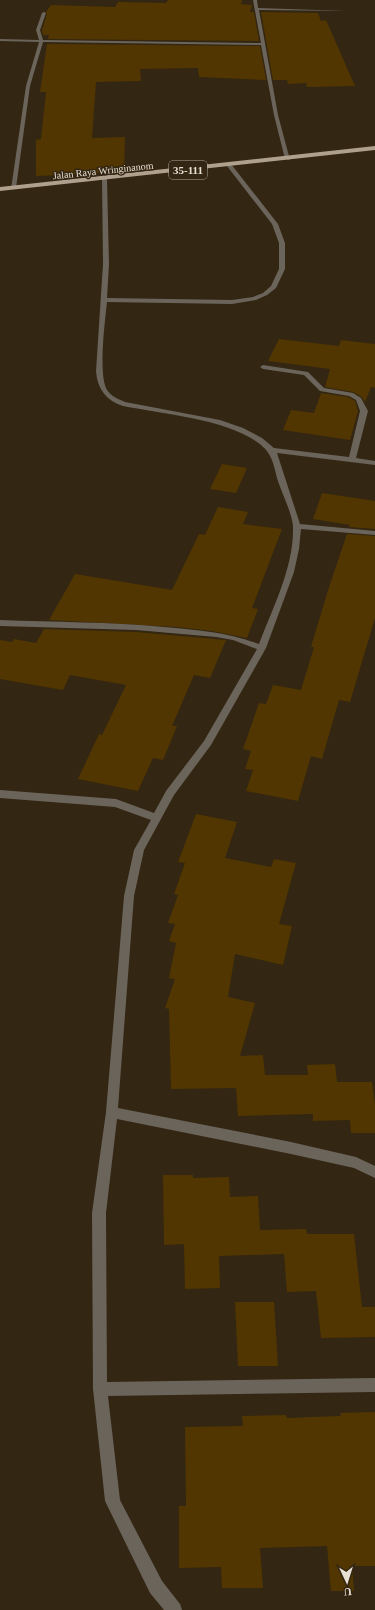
<svg xmlns="http://www.w3.org/2000/svg" width="375" height="1610" viewBox="0 0 375 1610" font-family="Georgia,serif">
<rect width="100%" height="100%" fill="#332612"/>
<!-- building -->
<g fill="#513601">
<polygon points="168,0 242,0 241,4 252,5 250,12 254,12 259,41 48,39 49,35 43,35 42,30 47,14 46,12 51,5 115,7 118,2 166,3"/>
<polygon points="261,12 318,13 321,21 326,20 355,86 307,87 306,83 288,84 287,80 273,80"/>
<polygon points="47,44 260,46 266,80 199,77 198,68 140,69 141,81 96,82 92,138 125,137 124,170 108,170 108,173 86,173 86,174 36,176 36,140 41,139 46,92 40,92"/>
<polygon points="279,339 339,346 341,340 375,344 375,388 371,387 365,402 362,397 353,392 325,387 330,369 268,361"/>
<polygon points="321,393 348,397 355,401 358,411 350,440 283,430 291,410 314,413"/>
<polygon points="222,464 247,468 236,493 210,489"/>
<polygon points="322,493 375,501 375,529 349,527 350,525 313,519"/>
<polygon points="218,507 248,512 243,524 282,529 252,608 258,609 247,638 212,631 177,627 49,620 75,574 172,590 199,534 205,535"/>
<polygon points="347,534 375,536 375,618 350,702 339,700 322,759 311,756 298,801 246,791 253,770 245,769 251,751 243,749 259,703 266,704 273,685 301,690 314,647 311,647 329,587"/>
<polygon points="44,629 136,632 226,640 210,678 194,675 172,726 177,726 163,760 153,758 138,791 78,779 99,734 102,735 126,685 70,675 63,690 0,679 0,640 12,642 14,639 36,643"/>
<polygon points="196,814 237,822 225,858 271,867 274,859 296,863 279,924 292,926 283,965 235,954 228,997 255,1003 240,1056 263,1055 265,1075 308,1075 307,1065 335,1064 337,1082 372,1082 375,1105 375,1133 351,1133 350,1120 313,1121 313,1114 238,1116 236,1088 171,1089 169,1009 165,1008 175,979 169,978 176,943 169,941 175,924 168,923 178,895 174,894 185,863 178,862"/>
<polygon points="163,1175 193,1175 193,1178 229,1177 230,1197 258,1196 260,1230 306,1229 307,1234 354,1234 362,1307 375,1307 375,1337 321,1338 316,1291 287,1292 284,1254 219,1256 220,1288 185,1289 184,1244 164,1245"/>
<polygon points="235,1302 274,1302 278,1366 238,1366"/>
<polygon points="375,1412 375,1566 352,1566 354,1591 331,1591 327,1546 260,1548 263,1588 222,1588 221,1567 179,1568 179,1506 186,1506 185,1427 243,1426 242,1416 286,1415 287,1418 341,1416 340,1413"/>
</g>
<g fill="none" stroke-linecap="round" stroke-linejoin="round">
<!-- minor -->
<g fill="#6b645b" fill-rule="evenodd">
<polygon points="253,0 257,0 258,8 347,11 259,10 278,115 290,160 285,159 274,115 261,45 43,42 30,86 16,188 11,189 26,86 39,42 0,41 0,39 39,40 36,30 42,13 44,12 46,13 40,30 43,40 261,43"/>
<path d="M 227,164 L 231,164 L 278,224 L 285,243 L 285,269 L 276,288 L 267,295 L 256,300 L 232,304 L 107,302 C 105,321 98,375 107,390 C 111,396 118,399 125,402 L 220,420 L 243,428 L 262,438 L 274,448 L 349,457 L 360,411 L 356,400 L 349,396 L 320,391 L 304,375 L 263,369 L 260,367 L 263,365 L 308,372 L 324,388 L 353,393 L 361,398 L 368,411 L 356,458 L 375,461 L 375,465 L 277,453 L 300,524 L 375,531 L 375,535 L 301,529 L 299,549 L 294,572 L 266,648 L 211,745 L 174,795 L 144,850 L 134,896 L 118,1108 L 291,1142 L 356,1157 L 375,1166 L 375,1178 L 354,1168 L 291,1154 L 117,1119 L 106,1213 L 107,1382 L 375,1378 L 375,1392 L 108,1396 L 120,1500 L 162,1581 L 180,1604 L 182,1610 L 164,1610 L 150,1593 L 105,1501 L 93,1389 L 92,1213 L 106,1112 L 124,896 L 134,850 L 151,820 L 115,807 L 0,798 L 0,790 L 116,799 L 154,813 L 166,791 L 204,741 L 257,649 L 233,640 L 216,637 L 136,630 L 0,626 L 0,620 C 55,622 110,622 164,627 C 198,630 227,632 259,644 C 273,607 294,567 293,527 C 293,516 282,493 278,481 C 273,464 273,453 257,442 C 225,419 163,414 123,406 C 106,401 97,388 96,371 L 103,264 L 102,178 L 107,179 L 109,264 L 107,298 L 232,300 L 253,297 L 263,293 L 271,286 L 279,269 L 279,243 L 272,224 L 227,166 Z"/>
</g>
<!-- primary -->
<polygon fill="#aea08c" fill-rule="evenodd" points="375,146 375,150 0,191 0,187"/>
</g>
<g text-anchor="middle" stroke-width="3" stroke-linejoin="round" paint-order="stroke">
<!-- far-street labels -->
<g font-size="10" fill="#e9e1d4" stroke="#332612">
<text transform="translate(103 170) rotate(-6)" y="4">Jalan Raya Wringinanom</text>
</g>
<!-- shield labels -->
<rect fill="#332612" stroke="#b2a99a" stroke-width="1" x="169" y="161" width="38" height="18" rx="3"/>
<g font-size="11" font-weight="bold" fill="#e9e1d4">
<text x="188" y="174">35-111</text>
</g>
</g>
<!-- north arrow -->
<g transform="translate(347 1582) rotate(176)" stroke="#332612" stroke-width="3" paint-order="stroke">
<path d="M0-3L7 15L0 10L-7 15Z" fill="#e9e1d4"/>
<text y="-6" font-size="11" font-weight="bold" text-anchor="middle" fill="#e9e1d4">U</text>
</g>
</svg>
